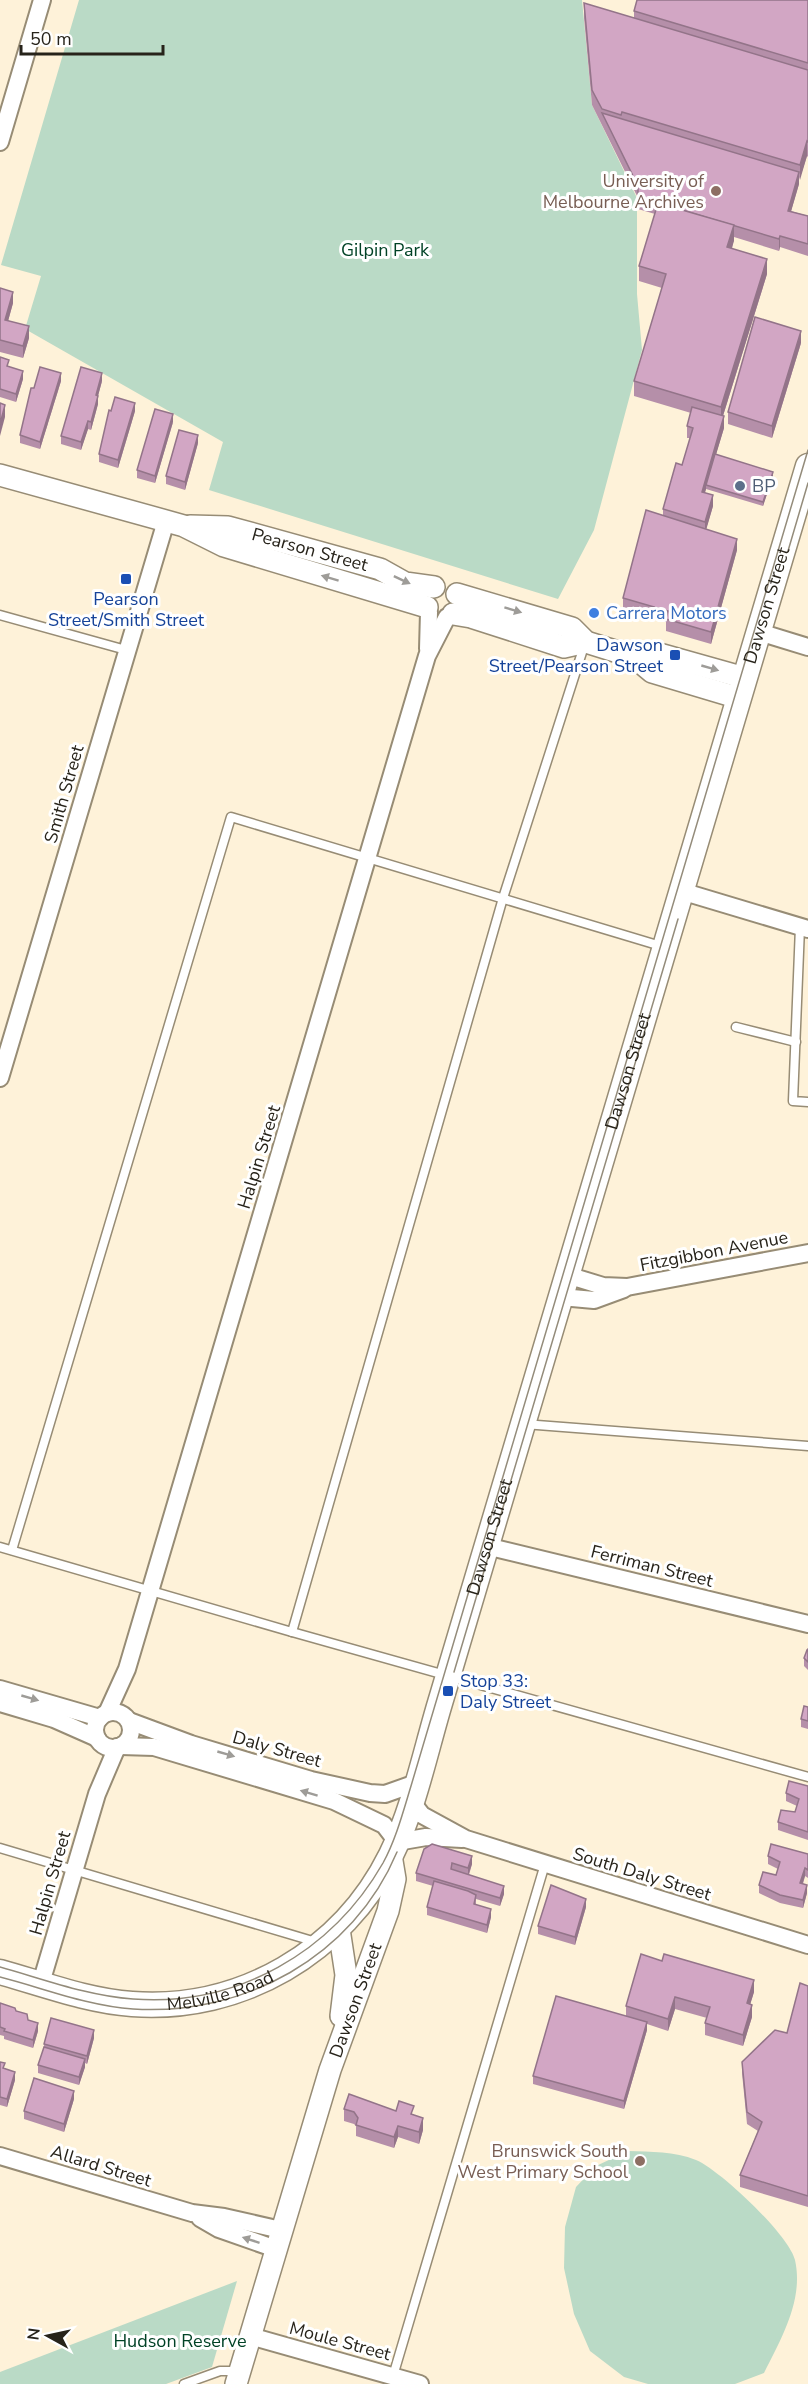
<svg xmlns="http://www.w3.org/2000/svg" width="808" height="2384" viewBox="0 0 808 2384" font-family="'Nunito Sans',sans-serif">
<rect width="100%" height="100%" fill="#fef2d9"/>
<!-- green -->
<g fill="#badac6">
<polygon points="79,0 582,0 592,105 637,198 637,294 642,350 594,530 558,599 209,490 223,442 25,329 41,276 1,265"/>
<path d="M 628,2151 C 651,2152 674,2151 696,2160 C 720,2170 789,2235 795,2260 C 804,2300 781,2339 764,2373 L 735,2384 L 648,2384 L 624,2377 L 590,2351 L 574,2314 L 564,2268 L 565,2227 L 576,2187 L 596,2166 Z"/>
<polygon points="237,2281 212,2367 166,2384 0,2384 0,2372"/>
</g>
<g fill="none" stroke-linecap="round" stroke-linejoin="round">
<defs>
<g id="service">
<polyline points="0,615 126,650"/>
<polyline points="800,927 793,1101 808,1102"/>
<polyline points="736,1027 796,1042"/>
<polyline points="524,1424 808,1446"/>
<polyline points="0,1547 292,1632 808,1777"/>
<polyline points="12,1550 231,817 664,947"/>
<polyline points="292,1632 503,898 585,643"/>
<polyline points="0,1848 316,1942"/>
<polyline points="393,2376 545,1864"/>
<polyline points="184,2384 220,2371 238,2371"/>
</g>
<g id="minor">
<polyline points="0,142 42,0"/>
<polyline points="759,632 808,647"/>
<polyline points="428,649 429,612"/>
<polyline points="681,891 808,929"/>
<polyline points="0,1078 166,521"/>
<polyline points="567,1275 603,1286 627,1287 808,1253"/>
<polyline points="561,1297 594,1300 624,1289"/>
<polyline points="486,1546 808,1624"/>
<polyline points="0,1689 100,1718"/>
<polyline points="0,1703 54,1719 97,1738"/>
<circle cx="113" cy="1730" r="18"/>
<polyline points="107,1713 127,1669 427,656 447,617"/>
<polyline points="129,1721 191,1744 311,1780 370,1793 385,1794 416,1783"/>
<polyline points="121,1746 154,1747 334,1801 384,1825 397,1842 426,1837 462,1839"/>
<polyline points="411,1801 422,1815 466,1839 808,1945"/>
<polyline points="41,1983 97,1794 117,1747"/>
<polyline points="0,2156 192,2213 224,2217 281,2230"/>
<polyline points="200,2218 219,2229 276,2249"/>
<polyline points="250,2336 420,2384"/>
</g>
<g id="tertiary">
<polyline points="0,475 184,526 224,546 427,607"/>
<path id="s1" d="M 190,526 L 228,527 L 380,569 L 405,583 L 434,587"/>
<polyline points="457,594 572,628 586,642 634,657 652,672 739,698"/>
<polyline points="453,614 471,617 564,647 586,642"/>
<polyline points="634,657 656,653 745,678"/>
<polyline points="339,1929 346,1975 341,2016"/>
<path id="s2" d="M 236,2384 L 330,2070 L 388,1911 L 395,1879 L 391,1855"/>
</g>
<g id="secondary">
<path id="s3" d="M 0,1972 C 43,1984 88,2001 132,2004 C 241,2012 343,1952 391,1855 C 414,1808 425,1753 440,1703 L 808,466"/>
</g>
</defs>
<!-- service casing -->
<use href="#service" stroke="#978c75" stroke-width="11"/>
<!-- minor casing -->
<use href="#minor" stroke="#978c75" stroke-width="20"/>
<!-- tertiary casing -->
<use href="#tertiary" stroke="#978c75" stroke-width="24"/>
<!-- secondary casing -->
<use href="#secondary" stroke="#978c75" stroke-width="27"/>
<!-- service -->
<use href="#service" stroke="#fff" stroke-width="8"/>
<!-- minor -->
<use href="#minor" stroke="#fff" stroke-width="16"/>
<!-- tertiary -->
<use href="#tertiary" stroke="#fff" stroke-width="21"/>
<!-- secondary -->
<use href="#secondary" stroke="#fff" stroke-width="24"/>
<!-- tram -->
<g stroke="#948c7b" stroke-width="1.5">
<polyline points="788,551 808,483"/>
<polyline points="454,1672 678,919"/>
<path d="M 0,1967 C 43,1979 88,1996 133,1999 C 237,2007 332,1952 383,1863 C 396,1839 403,1812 411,1786 L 808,450"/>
<path d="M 0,1977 C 43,1988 88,2006 133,2009 C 244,2016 353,1957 397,1852"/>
</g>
</g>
<!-- wall -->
<g fill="#b58fa9">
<polygon points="808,0 808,157 807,156 799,180 799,184 791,211 808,216 808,256 780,247 779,251 734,237 732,249 767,274 723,416 724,428 716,454 773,476 763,506 706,489 705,492 713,506 706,529 737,550 711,644 666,631 666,622 623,610 623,598 663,515 663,509 682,465 690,438 687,438 687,426 691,413 634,396 634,381 662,288 639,281 639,266 655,214 638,209 638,198 592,105 584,18 584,3 634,18 634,11"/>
<polygon points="0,288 13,303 8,321 29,338 23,358 0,352"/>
<polygon points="801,343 772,438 728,424 728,412"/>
<polygon points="0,357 9,367 23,379 16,402 0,397"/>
<polygon points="61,381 40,449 20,443 20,435 34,388"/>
<polygon points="102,381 98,396 98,404 91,430 88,429 81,450 61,444 61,436"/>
<polygon points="111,411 135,411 118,468 99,462 99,454"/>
<polygon points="173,422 155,483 137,478 137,470"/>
<polygon points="198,443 185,490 166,484 166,476"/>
<polygon points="808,1649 808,1670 804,1666 804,1658"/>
<polygon points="808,1707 808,1729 801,1727 801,1719"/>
<polygon points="808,1786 808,1840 778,1830 778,1822 795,1812 797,1806 786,1801 786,1793"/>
<polygon points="424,1849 472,1864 469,1875 504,1894 500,1906 476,1899 476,1904 491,1917 487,1933 427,1915 427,1907 433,1886 416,1881 416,1873"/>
<polygon points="808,1854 808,1878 805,1876 803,1884 807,1893 803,1908 780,1903 759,1893 759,1885 776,1875 778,1869 768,1864 768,1856"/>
<polygon points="586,1907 575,1945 538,1934 538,1926"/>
<polygon points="641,1954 754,1992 750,2004 752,2017 743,2046 705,2035 705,2023 707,2018 675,2009 668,2031 647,2024 647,2030 624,2109 533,2084 533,2076 626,2016 626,2006"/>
<polygon points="808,1986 808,2207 740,2187 740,2175 758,2131 747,2124 742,2073 742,2062 787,2033"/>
<polygon points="0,2003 16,2011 28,2020 38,2031 33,2048 4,2039 4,2036 0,2035"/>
<polygon points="94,2038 87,2064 85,2063 85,2067 79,2085 38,2073 38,2065 44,2047 44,2044"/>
<polygon points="0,2062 5,2069 15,2080 7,2107 0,2105"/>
<polygon points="74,2099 64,2132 24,2119 24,2111"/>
<polygon points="344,2109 414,2115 423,2130 419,2144 398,2137 394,2148 356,2136 356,2126 354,2124 344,2121"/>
</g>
<!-- shaded-wall -->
<g fill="#937489">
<polygon points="807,141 807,156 800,180 800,165"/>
<polygon points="799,172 799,184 788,222 788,211"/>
<polygon points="734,225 734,241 727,263 727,247"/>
<polygon points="780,236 780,247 779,251 779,239"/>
<polygon points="767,259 767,274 721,422 721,407"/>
<polygon points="13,292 13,303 5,332 5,320"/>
<polygon points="29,326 29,338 23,358 23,346"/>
<polygon points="801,331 801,343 772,438 772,426"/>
<polygon points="23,371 23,379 16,402 16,394"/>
<polygon points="61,373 61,381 40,449 40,442"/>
<polygon points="102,373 102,381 96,403 96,395"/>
<polygon points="98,396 98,404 91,430 91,422"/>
<polygon points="135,403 135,411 118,468 118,460"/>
<polygon points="5,405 5,417 0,436 0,424"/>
<polygon points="173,414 173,422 155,483 155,476"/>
<polygon points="724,416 724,428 707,485 706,485 706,489 702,503 702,492"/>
<polygon points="88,421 88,429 81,450 81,442"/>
<polygon points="198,435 198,443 185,490 185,482"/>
<polygon points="773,472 773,476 763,506 763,502"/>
<polygon points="713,495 713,506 705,534 705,522"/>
<polygon points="737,539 737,550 711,644 711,632"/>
<polygon points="472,1856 472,1864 468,1876 468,1868"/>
<polygon points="805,1868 805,1876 800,1891 800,1883"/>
<polygon points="807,1885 807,1893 803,1908 803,1900"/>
<polygon points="504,1886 504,1894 500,1906 500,1898"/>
<polygon points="586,1899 586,1907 575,1945 575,1937"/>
<polygon points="491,1909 491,1917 487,1933 487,1925"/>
<polygon points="754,1980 754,1992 747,2015 747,2003"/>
<polygon points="675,1997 675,2009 668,2031 668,2019"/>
<polygon points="752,2005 752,2017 743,2046 743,2035"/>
<polygon points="647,2022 647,2030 624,2109 624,2101"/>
<polygon points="38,2023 38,2031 33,2048 33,2040"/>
<polygon points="94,2030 94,2038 87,2064 87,2056"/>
<polygon points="85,2059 85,2067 79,2085 79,2077"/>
<polygon points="15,2072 15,2080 7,2107 7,2099"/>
<polygon points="74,2091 74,2099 64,2132 64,2124"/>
<polygon points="423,2118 423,2130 419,2144 419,2132"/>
<polygon points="398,2126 398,2137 394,2148 394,2137"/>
</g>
<!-- building -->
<g fill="#d2a6c4" stroke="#937489" stroke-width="1.5">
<polygon points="637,0 808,0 808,63 634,11"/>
<polygon points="584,3 808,70 808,142 807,141 800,165 622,112 621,115 602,109 592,90"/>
<polygon points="602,113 799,172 788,211 808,216 808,244 780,236 779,239 638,197 638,186"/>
<polygon points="658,203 734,225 727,247 767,259 721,407 634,381 666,274 639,266"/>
<polygon points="0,288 13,292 5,320 29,326 23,346 0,340"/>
<polygon points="755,317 801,331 772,426 728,412"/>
<polygon points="0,357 9,360 7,366 23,371 16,394 0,389"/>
<polygon points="40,367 61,373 40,442 20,435 31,388 34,388"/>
<polygon points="81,367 102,373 96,395 98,396 91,422 88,421 81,442 61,436"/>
<polygon points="115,397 135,403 118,460 99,454 109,410 111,411"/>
<polygon points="0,403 5,405 0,424"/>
<polygon points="692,407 724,416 702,492 713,495 705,522 663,509 676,463 682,465 693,428 687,426"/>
<polygon points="155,409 173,414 155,476 137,470"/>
<polygon points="179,430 198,435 185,482 166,476"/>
<polygon points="715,454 773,472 763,502 706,485"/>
<polygon points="646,510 737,539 711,632 666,619 668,611 623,598"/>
<polygon points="808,1649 808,1662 804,1658 807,1650"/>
<polygon points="804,1706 808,1707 808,1721 801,1719"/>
<polygon points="789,1781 808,1786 808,1832 778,1822 781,1810 795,1812 799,1799 786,1793"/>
<polygon points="432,1844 472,1856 468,1868 452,1863 451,1869 504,1886 500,1898 416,1873 424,1849"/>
<polygon points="771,1844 808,1854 808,1870 805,1868 800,1883 807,1885 803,1900 780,1895 759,1885 763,1872 776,1875 780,1862 768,1856"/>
<polygon points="434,1881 468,1891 476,1895 474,1904 491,1909 487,1925 427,1907"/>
<polygon points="551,1885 586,1899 575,1937 538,1926"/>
<polygon points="641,1954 662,1961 664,1954 754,1980 747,2003 752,2005 743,2035 705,2023 710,2007 675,1997 668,2019 626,2006"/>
<polygon points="800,1983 808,1986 808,2196 740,2175 762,2122 747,2112 742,2062 775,2030 787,2033"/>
<polygon points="556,1996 647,2022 624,2101 533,2076"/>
<polygon points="0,2003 15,2008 16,2011 27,2014 28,2020 38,2023 33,2040 4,2031 5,2029 0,2027"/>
<polygon points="51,2018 94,2030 87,2056 44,2044"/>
<polygon points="44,2047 85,2059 79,2077 38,2065"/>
<polygon points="0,2062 5,2063 3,2068 15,2072 7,2099 0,2097"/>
<polygon points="34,2078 74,2091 64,2124 24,2111"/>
<polygon points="349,2094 396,2111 399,2101 414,2106 411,2114 423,2118 419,2132 398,2126 394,2137 356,2125 358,2118 354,2112 344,2109"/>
</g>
<!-- one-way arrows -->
<defs><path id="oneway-solid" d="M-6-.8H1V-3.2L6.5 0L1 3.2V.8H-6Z" transform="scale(1.5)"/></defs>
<g fill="#9e9c98">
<use href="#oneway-solid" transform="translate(330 578) rotate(-163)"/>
<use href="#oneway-solid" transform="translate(402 580) rotate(25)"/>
<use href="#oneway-solid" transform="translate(513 610) rotate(17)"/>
<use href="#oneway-solid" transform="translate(710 668) rotate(16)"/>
<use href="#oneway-solid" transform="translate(30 1698) rotate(16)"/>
<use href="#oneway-solid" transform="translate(226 1754) rotate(16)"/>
<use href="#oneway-solid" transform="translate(309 1793) rotate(-163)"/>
<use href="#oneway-solid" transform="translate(251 2240) rotate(-162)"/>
</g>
<!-- markers -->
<g fill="#8d6e63" stroke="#fff" stroke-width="2">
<circle cx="716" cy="191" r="6"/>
<circle cx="640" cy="2161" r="6"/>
</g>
<circle fill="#5c6f8a" stroke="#fff" stroke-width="2" cx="740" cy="486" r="6"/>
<g fill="#1a4fb4" stroke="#fff" stroke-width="2">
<rect x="120" y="573" width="12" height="12" rx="3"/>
<rect x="669" y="649" width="12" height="12" rx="3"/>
<rect x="442" y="1685" width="12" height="12" rx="3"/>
</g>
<circle fill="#3f7fe0" stroke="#fff" stroke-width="2" cx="594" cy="613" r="6"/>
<g text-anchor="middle" stroke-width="6" stroke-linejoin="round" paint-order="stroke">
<!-- education labels -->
<g font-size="18" fill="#785e54" stroke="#fff" text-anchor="end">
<text x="704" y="187">University of<tspan x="704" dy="21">Melbourne Archives</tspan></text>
<text x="628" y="2157">Brunswick South<tspan x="628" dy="21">West Primary School</tspan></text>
</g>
<!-- park labels -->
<g font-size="18" fill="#014226" stroke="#fff">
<text x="385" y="256">Gilpin Park</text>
<text x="180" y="2347">Hudson Reserve</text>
</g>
<!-- service labels -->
<g font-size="18" fill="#4e5e75" stroke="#fff" text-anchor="start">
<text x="752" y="492">BP</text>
</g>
<!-- street labels -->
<g font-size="18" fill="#27231a" stroke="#fff">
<text dy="6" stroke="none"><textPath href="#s1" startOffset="123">Pearson Street</textPath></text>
<text dy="6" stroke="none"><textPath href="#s3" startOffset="1758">Dawson Street</textPath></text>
<text transform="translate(64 794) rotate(-74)" y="6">Smith Street</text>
<text dy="6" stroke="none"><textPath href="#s3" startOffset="1272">Dawson Street</textPath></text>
<text transform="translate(259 1157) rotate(-73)" y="6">Halpin Street</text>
<text transform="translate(714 1251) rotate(-11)" y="6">Fitzgibbon Avenue</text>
<text dy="6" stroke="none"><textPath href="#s3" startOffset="786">Dawson Street</textPath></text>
<text transform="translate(652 1566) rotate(14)" y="6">Ferriman Street</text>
<text transform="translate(277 1749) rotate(16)" y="6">Daly Street</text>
<text transform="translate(642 1874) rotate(17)" y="6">South Daly Street</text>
<text transform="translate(50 1883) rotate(-74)" y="6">Halpin Street</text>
<text dy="6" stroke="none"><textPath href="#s3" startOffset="226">Melville Road</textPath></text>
<text dy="6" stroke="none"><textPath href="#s2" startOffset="402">Dawson Street</textPath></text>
<text transform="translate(101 2166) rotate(17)" y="6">Allard Street</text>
<text transform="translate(340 2341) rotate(15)" y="6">Moule Street</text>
</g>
<!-- transit labels -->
<g font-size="18" fill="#164399" stroke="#fff">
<text x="126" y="605">Pearson<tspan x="126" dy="21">Street/Smith Street</tspan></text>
<text x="663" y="651" text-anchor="end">Dawson<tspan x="663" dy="21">Street/Pearson Street</tspan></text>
<text x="460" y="1687" text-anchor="start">Stop 33:<tspan x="460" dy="21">Daly Street</tspan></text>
</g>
<!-- shop labels -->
<g font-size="18" fill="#366cbe" stroke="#fff" text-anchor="start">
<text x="606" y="619">Carrera Motors</text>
</g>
</g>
<!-- north arrow -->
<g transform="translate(48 2336) rotate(278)" stroke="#ffffff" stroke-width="4.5" paint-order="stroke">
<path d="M0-4.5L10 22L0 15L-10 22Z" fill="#27231a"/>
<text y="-9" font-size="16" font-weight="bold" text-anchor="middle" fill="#27231a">N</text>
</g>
<!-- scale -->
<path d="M21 45v9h142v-9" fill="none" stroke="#27231a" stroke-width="3"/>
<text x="30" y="45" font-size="18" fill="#27231a" stroke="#ffffff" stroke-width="4.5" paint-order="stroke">50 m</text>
</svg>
